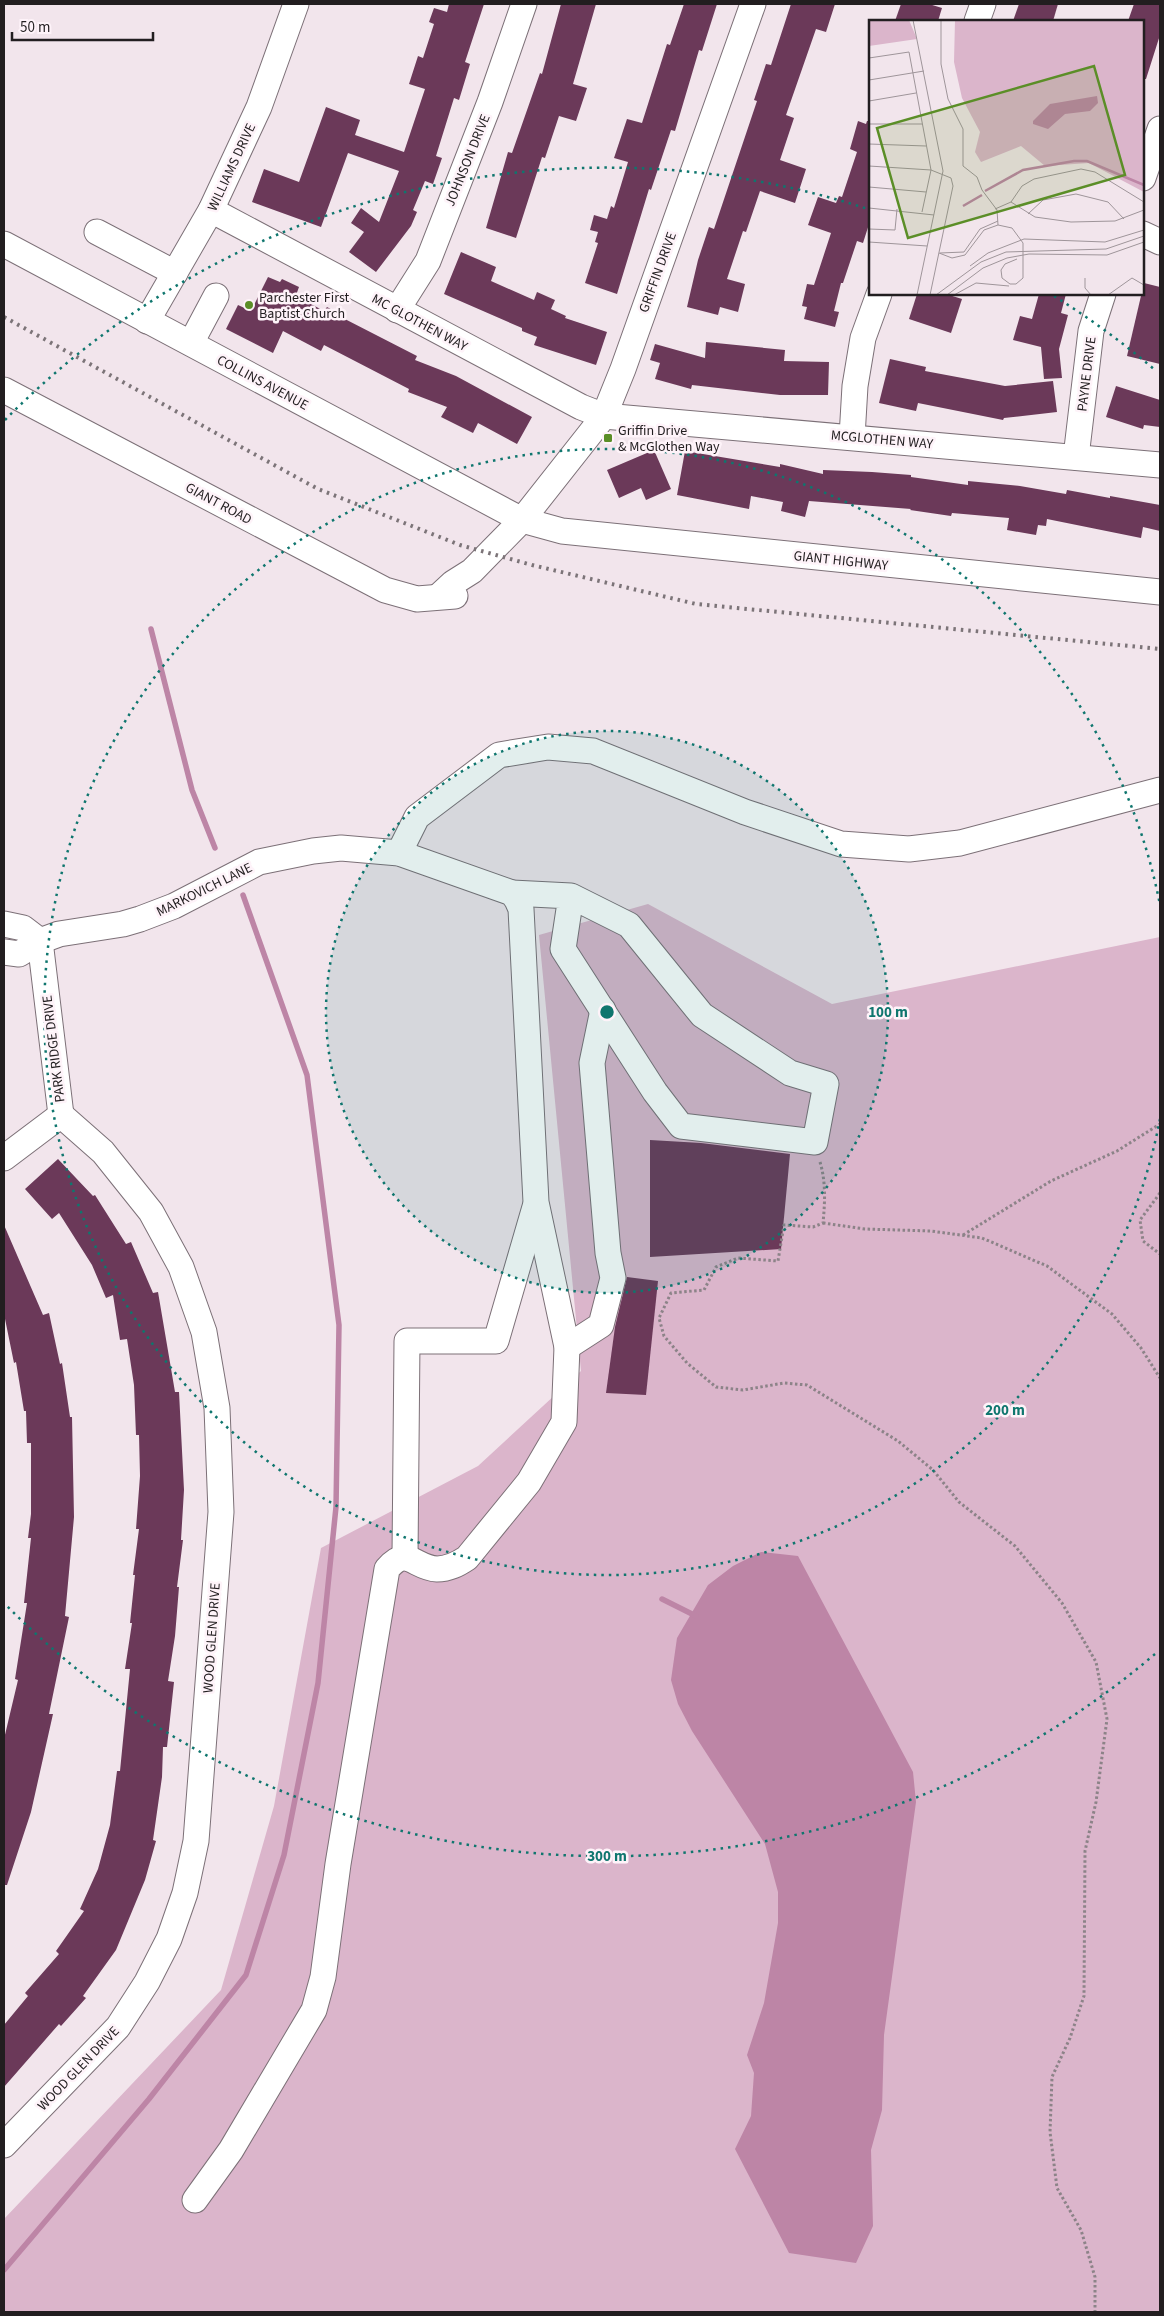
<svg xmlns="http://www.w3.org/2000/svg" width="1164" height="2316" viewBox="0 0 1164 2316" font-family="'Source Sans 3',sans-serif">
<rect width="100%" height="100%" fill="#f2e5ec"/>
<!-- green -->
<polygon fill="#dbb5cb" points="648,904 832,1004 1160,937 1160,2312 4,2312 4,2219 221,1990 274,1806 321,1548 478,1466 581,1371 539,935"/>
<!-- water -->
<polygon fill="#bd85a6" points="761,1552 798,1556 913,1772 916,1802 884,2035 882,2110 871,2150 873,2226 856,2263 789,2253 735,2149 751,2116 754,2073 747,2055 764,2003 778,1923 778,1892 765,1844 692,1731 678,1704 671,1680 677,1638 708,1585 733,1566"/>
<g fill="none" stroke-linecap="round" stroke-linejoin="round">
<!-- stream -->
<g stroke="#bd85a6" stroke-width="5.5">
<polyline points="151,629 192,790 215,848"/>
<polyline points="662,1599 696,1616"/>
<polyline points="4,2270 149,2099 246,1975 284,1855 318,1683 336,1507 339,1325 307,1075 243,895"/>
</g>
</g>
<!-- building -->
<g fill="#6b3959">
<polygon points="449,4 484,4 465,62 470,64 459,100 454,98 436,156 442,158 433,184 425,181 413,210 417,212 411,226 376,272 349,252 364,232 351,223 361,208 379,222 399,171 348,153 321,227 252,202 264,169 299,182 326,107 360,120 355,135 404,152 425,89 409,84 418,56 423,58 434,24 429,22 434,8 447,12"/>
<polygon points="561,4 596,4 573,84 587,88 576,121 559,116 545,158 542,157 516,238 486,228 508,152 512,153 540,73 542,74"/>
<polygon points="684,4 717,4 702,51 699,50 675,131 671,130 651,190 649,189 617,294 585,283 598,243 595,242 598,232 590,230 594,215 607,219 611,206 614,208 628,162 614,158 627,119 642,123 667,44 670,45"/>
<polygon points="791,4 835,4 826,32 816,29 786,115 794,118 780,160 806,169 795,203 760,191 746,232 743,231 727,279 745,284 738,312 720,307 718,315 687,307 698,260 709,227 714,229 757,101 754,100 766,64 771,65"/>
<polygon points="901,4 929,4 942,8 938,21 895,21"/>
<polygon points="1019,4 1058,4 1053,21 1013,21"/>
<polygon points="1134,4 1160,4 1160,35 1146,79 1143,79 1143,21 1128,21"/>
<polygon points="858,121 866,124 867,121 870,121 870,221 863,243 857,241 843,283 841,283 834,311 839,312 835,327 804,319 807,307 802,306 807,284 814,285 831,233 808,225 818,197 836,203 839,196 842,197 857,152 850,149"/>
<polygon points="461,252 496,267 491,281 534,300 537,292 555,300 551,309 566,316 565,318 607,332 596,365 534,345 537,337 522,331 522,328 444,294"/>
<polygon points="268,277 280,282 282,279 299,287 295,298 296,296 324,311 327,307 340,314 339,316 417,356 415,360 456,376 532,417 517,444 478,423 473,433 441,417 447,407 408,392 409,389 324,345 321,351 283,331 273,353 226,329 238,305 251,311"/>
<polygon points="1144,283 1160,287 1160,364 1127,356"/>
<polygon points="917,294 946,294 962,299 951,333 909,319"/>
<polygon points="1039,294 1066,294 1061,313 1068,315 1059,349 1062,378 1044,379 1041,347 1013,340 1020,316 1032,319"/>
<polygon points="706,342 785,350 784,361 829,362 828,395 780,395 692,385 691,389 655,379 660,363 650,360 655,344 705,358"/>
<polygon points="890,359 926,367 925,371 1005,386 1053,381 1057,412 1004,418 1003,420 918,403 916,411 879,403"/>
<polygon points="1116,386 1160,400 1160,427 1144,425 1143,429 1106,417"/>
<polygon points="654,450 671,489 646,500 641,488 619,498 607,470"/>
<polygon points="685,451 780,467 780,464 823,474 823,470 872,472 911,475 911,477 968,485 968,481 1020,486 1066,494 1067,490 1110,498 1110,496 1160,505 1160,531 1143,527 1141,538 1047,519 1046,526 1038,525 1036,535 1007,530 1009,518 952,513 951,516 910,510 911,509 809,501 805,517 781,511 783,502 751,496 749,509 677,495"/>
<polygon points="650,1140 701,1143 790,1154 781,1249 650,1257"/>
<polygon points="58,1159 93,1196 95,1195 126,1244 131,1242 153,1293 158,1292 175,1392 179,1392 184,1490 181,1540 183,1540 177,1587 179,1587 175,1636 168,1681 174,1682 167,1747 163,1747 162,1777 153,1840 156,1841 145,1880 116,1950 83,1996 86,1998 61,2026 59,2024 4,2087 4,2025 28,1996 25,1993 59,1954 56,1951 84,1911 80,1909 98,1869 110,1825 117,1771 120,1771 130,1669 125,1669 132,1623 130,1623 135,1575 133,1575 139,1529 136,1529 140,1476 139,1435 136,1435 134,1385 127,1339 120,1340 113,1295 106,1298 92,1265 59,1213 52,1219 25,1189"/>
<polygon points="4,1225 43,1315 49,1313 60,1364 62,1363 70,1417 72,1417 74,1517 65,1616 69,1617 49,1714 53,1714 31,1812 7,1885 4,1885 4,1739 18,1680 15,1679 27,1603 24,1603 31,1538 28,1538 31,1514 31,1443 27,1443 26,1411 24,1411 16,1362 14,1363 4,1314"/>
<polygon points="627,1277 658,1281 646,1395 606,1393 615,1327"/>
</g>
<g fill="none" stroke-linecap="round" stroke-linejoin="round">
<defs>
<g id="minor">
<polyline points="977,21 983,4"/>
<polyline points="1143,178 1160,129"/>
<polyline points="211,210 581,407 604,416 1160,465"/>
<polyline points="97,232 175,273"/>
<polyline points="1143,234 1160,242"/>
<polyline points="4,244 522,520 562,531 1160,592"/>
<polyline points="397,310 428,261 490,102 524,4"/>
<polyline points="147,321 211,210 259,107 296,4"/>
<polyline points="191,343 216,296"/>
<polyline points="4,390 385,590 417,599 455,596"/>
<polyline points="852,437 855,386 863,338 879,294"/>
<polyline points="1076,457 1091,331 1103,294"/>
<polyline points="439,596 453,583 472,571 522,520 604,416 623,369 753,4"/>
<polyline points="399,853 417,817 499,755 548,747 593,751 745,812 841,844 909,849 960,843 1160,790"/>
<polyline points="512,893 571,896 629,925 702,1015 790,1073 826,1084 815,1142 681,1126 655,1092 563,949 571,896"/>
<polyline points="4,924 23,928 40,941"/>
<polyline points="40,941 61,1115"/>
<path d="M 4,952 L 19,954 L 40,941 L 59,934 L 123,924 L 140,919 L 174,906 L 259,862 L 313,851 L 341,848 L 399,853 L 512,893 L 517,900 L 521,909 L 536,1202 L 567,1347 L 564,1422 L 529,1482 L 467,1558 C 458,1564 449,1569 437,1569 C 414,1568 407,1545 387,1569 L 338,1864 L 323,1977 L 314,2010 L 231,2150 L 195,2200"/>
<polyline points="4,1158 61,1115"/>
<polyline points="567,1347 601,1325 613,1278 608,1253 592,1063 603,1010"/>
<polyline points="405,1557 407,1341 496,1341 535,1207"/>
<polyline points="4,2145 118,2027 147,1982 169,1939 185,1893 196,1841 221,1512 217,1408 204,1332 181,1267 151,1212 103,1152 61,1115"/>
</g>
</defs>
<!-- minor casing -->
<use href="#minor" stroke="#7c7077" stroke-width="27"/>
<!-- path -->
<g stroke="#8c8388" stroke-width="3" stroke-dasharray="2.5 2.5" stroke-linecap="butt">
<path d="M 820,1162 C 826,1182 825,1202 823,1223 L 813,1227 L 784,1225 L 778,1261 L 738,1258 L 716,1267 L 704,1290 L 671,1293 L 659,1318 L 664,1336 L 687,1363 L 716,1387 L 743,1390 L 784,1383 L 807,1385 L 898,1441 L 933,1470 L 959,1502 L 1015,1546 L 1062,1603 L 1096,1662 L 1107,1719 L 1096,1802 L 1085,1851 L 1084,1996 L 1070,2038 L 1052,2077 L 1050,2132 L 1057,2188 L 1081,2230 L 1095,2277 L 1095,2312"/>
<polyline points="1160,1193 1140,1220 1143,1241 1160,1254"/>
<polyline points="823,1223 865,1229 931,1231 982,1238 1047,1266 1112,1314 1141,1348 1160,1378"/>
<polyline points="963,1235 1051,1181 1117,1151 1160,1124"/>
</g>
<!-- minor -->
<use href="#minor" stroke="#fff" stroke-width="25"/>
<!-- rail -->
<polyline stroke="#7c7478" stroke-width="4" stroke-dasharray="2.5 5" stroke-linecap="butt" points="4,317 318,489 460,545 532,565 696,604 1160,649"/>
</g>
<!-- distance rings -->
<circle cx="607" cy="1012" r="281" fill="#0f766e" fill-opacity=".12"/>
<g fill="none" stroke="#0f766e" stroke-width="2.5" stroke-dasharray="2.5 5">
<circle cx="607" cy="1012" r="281"/>
<path d="M1160 1119A563 563 0 1 1 1160 905"/>
<path d="M1155 1654A844 844 0 0 1 5 1604M5 420A844 844 0 0 1 868 209M1054 296A844 844 0 0 1 1155 370"/>
</g>
<!-- markers -->
<g fill="#5b8e27" stroke="#fef3f9" stroke-width="2">
<circle cx="249" cy="305" r="5"/>
<rect x="603" y="433" width="10" height="10" rx="2.5"/>
</g>
<g text-anchor="middle" stroke-width="5" stroke-linejoin="round" paint-order="stroke">
<!-- street labels -->
<g font-size="14" fill="#221e20" stroke="#fef3f9">
<text transform="translate(467 160) rotate(-68)" y="5">JOHNSON DRIVE</text>
<text transform="translate(231 167) rotate(-65)" y="5">WILLIAMS DRIVE</text>
<text transform="translate(657 272) rotate(-70)" y="5">GRIFFIN DRIVE</text>
<text transform="translate(420 322) rotate(28)" y="5">MC GLOTHEN WAY</text>
<text transform="translate(1086 374) rotate(-83)" y="5">PAYNE DRIVE</text>
<text transform="translate(263 382) rotate(28)" y="5">COLLINS AVENUE</text>
<text transform="translate(882 439) rotate(5)" y="5">MCGLOTHEN WAY</text>
<text transform="translate(219 503) rotate(28)" y="5">GIANT ROAD</text>
<text transform="translate(841 560) rotate(6)" y="5">GIANT HIGHWAY</text>
<text transform="translate(204 889) rotate(-26)" y="5">MARKOVICH LANE</text>
<text transform="translate(53 1049) rotate(-97)" y="5">PARK RIDGE DRIVE</text>
<text transform="translate(211 1638) rotate(-86)" y="5">WOOD GLEN DRIVE</text>
<text transform="translate(78 2068) rotate(-46)" y="5">WOOD GLEN DRIVE</text>
</g>
<!-- poi labels -->
<g font-size="14" fill="#221e20" stroke="#fef3f9" text-anchor="start">
<text x="259" y="302">Parchester First<tspan x="259" dy="16">Baptist Church</tspan></text>
<text x="618" y="435">Griffin Drive<tspan x="618" dy="16">&amp; McGlothen Way</tspan></text>
</g>
</g>
<!-- overview -->
<g transform="translate(869 20)">
<rect width="275" height="275" fill="#f2e5ec"/>
<path d="M 0,0 L 40,0 L 48,19 L 0,26 ZM 86,0 L 275,0 L 275,172 L 220,143 L 176,146 L 152,126 L 112,142 L 106,132 L 111,112 L 93,78 L 85,42 Z" fill="#dbb5cb"/>
<path d="M 228,76 L 229,83 L 221,91 L 196,94 L 179,109 L 164,104 L 164,101 L 181,84 Z" fill="#bd85a6"/>
<path fill="none" stroke="#bd85a6" stroke-width="2.5" d="M 116,171 L 154,150 L 205,141 L 218,141 L 275,165M 94,186 L 113,175"/>
<path fill="none" stroke="#9f959a" stroke-width="1" d="M 44,0 L 74,151 L 48,275M 0,38 L 40,32 L 62,150 L 53,192M 0,60 L 55,51M 0,81 L 47,73M 0,104 L 53,104M 0,124 L 57,126M 0,146 L 62,150 L 82,158 L 84,166 L 61,275M 0,167 L 57,172M 142,182 L 153,166 L 165,159 L 212,149 L 226,152 L 275,182M 142,182 L 166,197 L 202,202 L 246,201 L 275,190M 0,188 L 65,195M 126,189 L 142,182M 159,194 L 174,180 L 207,174 L 239,182 L 255,199M 129,205 L 143,208 L 154,223 L 154,258 L 147,264 L 141,264 L 133,258 L 132,250 L 136,244 L 148,239M 0,209 L 26,210 L 28,189M 0,222 L 58,226M 70,233 L 83,238 L 96,235 L 115,210 L 129,205 L 128,190 L 113,170 L 108,157 L 94,146 L 94,109 L 79,79 L 72,44 L 72,0M 71,233 L 95,232 L 111,209 L 129,201M 101,246 L 119,233 L 155,219 L 236,222 L 275,210M 216,258 L 216,268 L 222,275M 67,275 L 112,242 L 137,232 L 237,229 L 275,216M 78,275 L 114,248 L 138,238 L 160,234 L 238,235 L 275,222M 85,275 L 107,263 L 140,266M 239,275 L 263,258 L 275,265"/>
<path fill="#5b8e27" fill-opacity="0.15" stroke="#5b8e27" stroke-width="2.5" d="M 225,46 L 256,155 L 39,218 L 8,108 Z"/>
<rect width="275" height="275" fill="none" stroke="#221e20" stroke-width="2.5"/>
</g>
<circle cx="607" cy="1012" r="8" fill="#0f766e" stroke="#fef3f9" stroke-width="2.5"/>
<g font-size="15" text-anchor="middle" font-weight="bold" fill="#0f766e" stroke="#fef3f9" stroke-width="5" stroke-linejoin="round" paint-order="stroke">
<text x="888" y="1017">100 m</text>
<text x="1005" y="1415">200 m</text>
<text x="607" y="1861">300 m</text>
</g>
<!-- border -->
<rect width="1164" height="2316" fill="none" stroke="#221e20" stroke-width="10"/>
<!-- scale -->
<path d="M12 32v8h141v-8" fill="none" stroke="#221e20" stroke-width="2.5"/>
<text x="20" y="32" font-size="15" fill="#221e20" stroke="#fef3f9" stroke-width="4" paint-order="stroke">50 m</text>
</svg>
